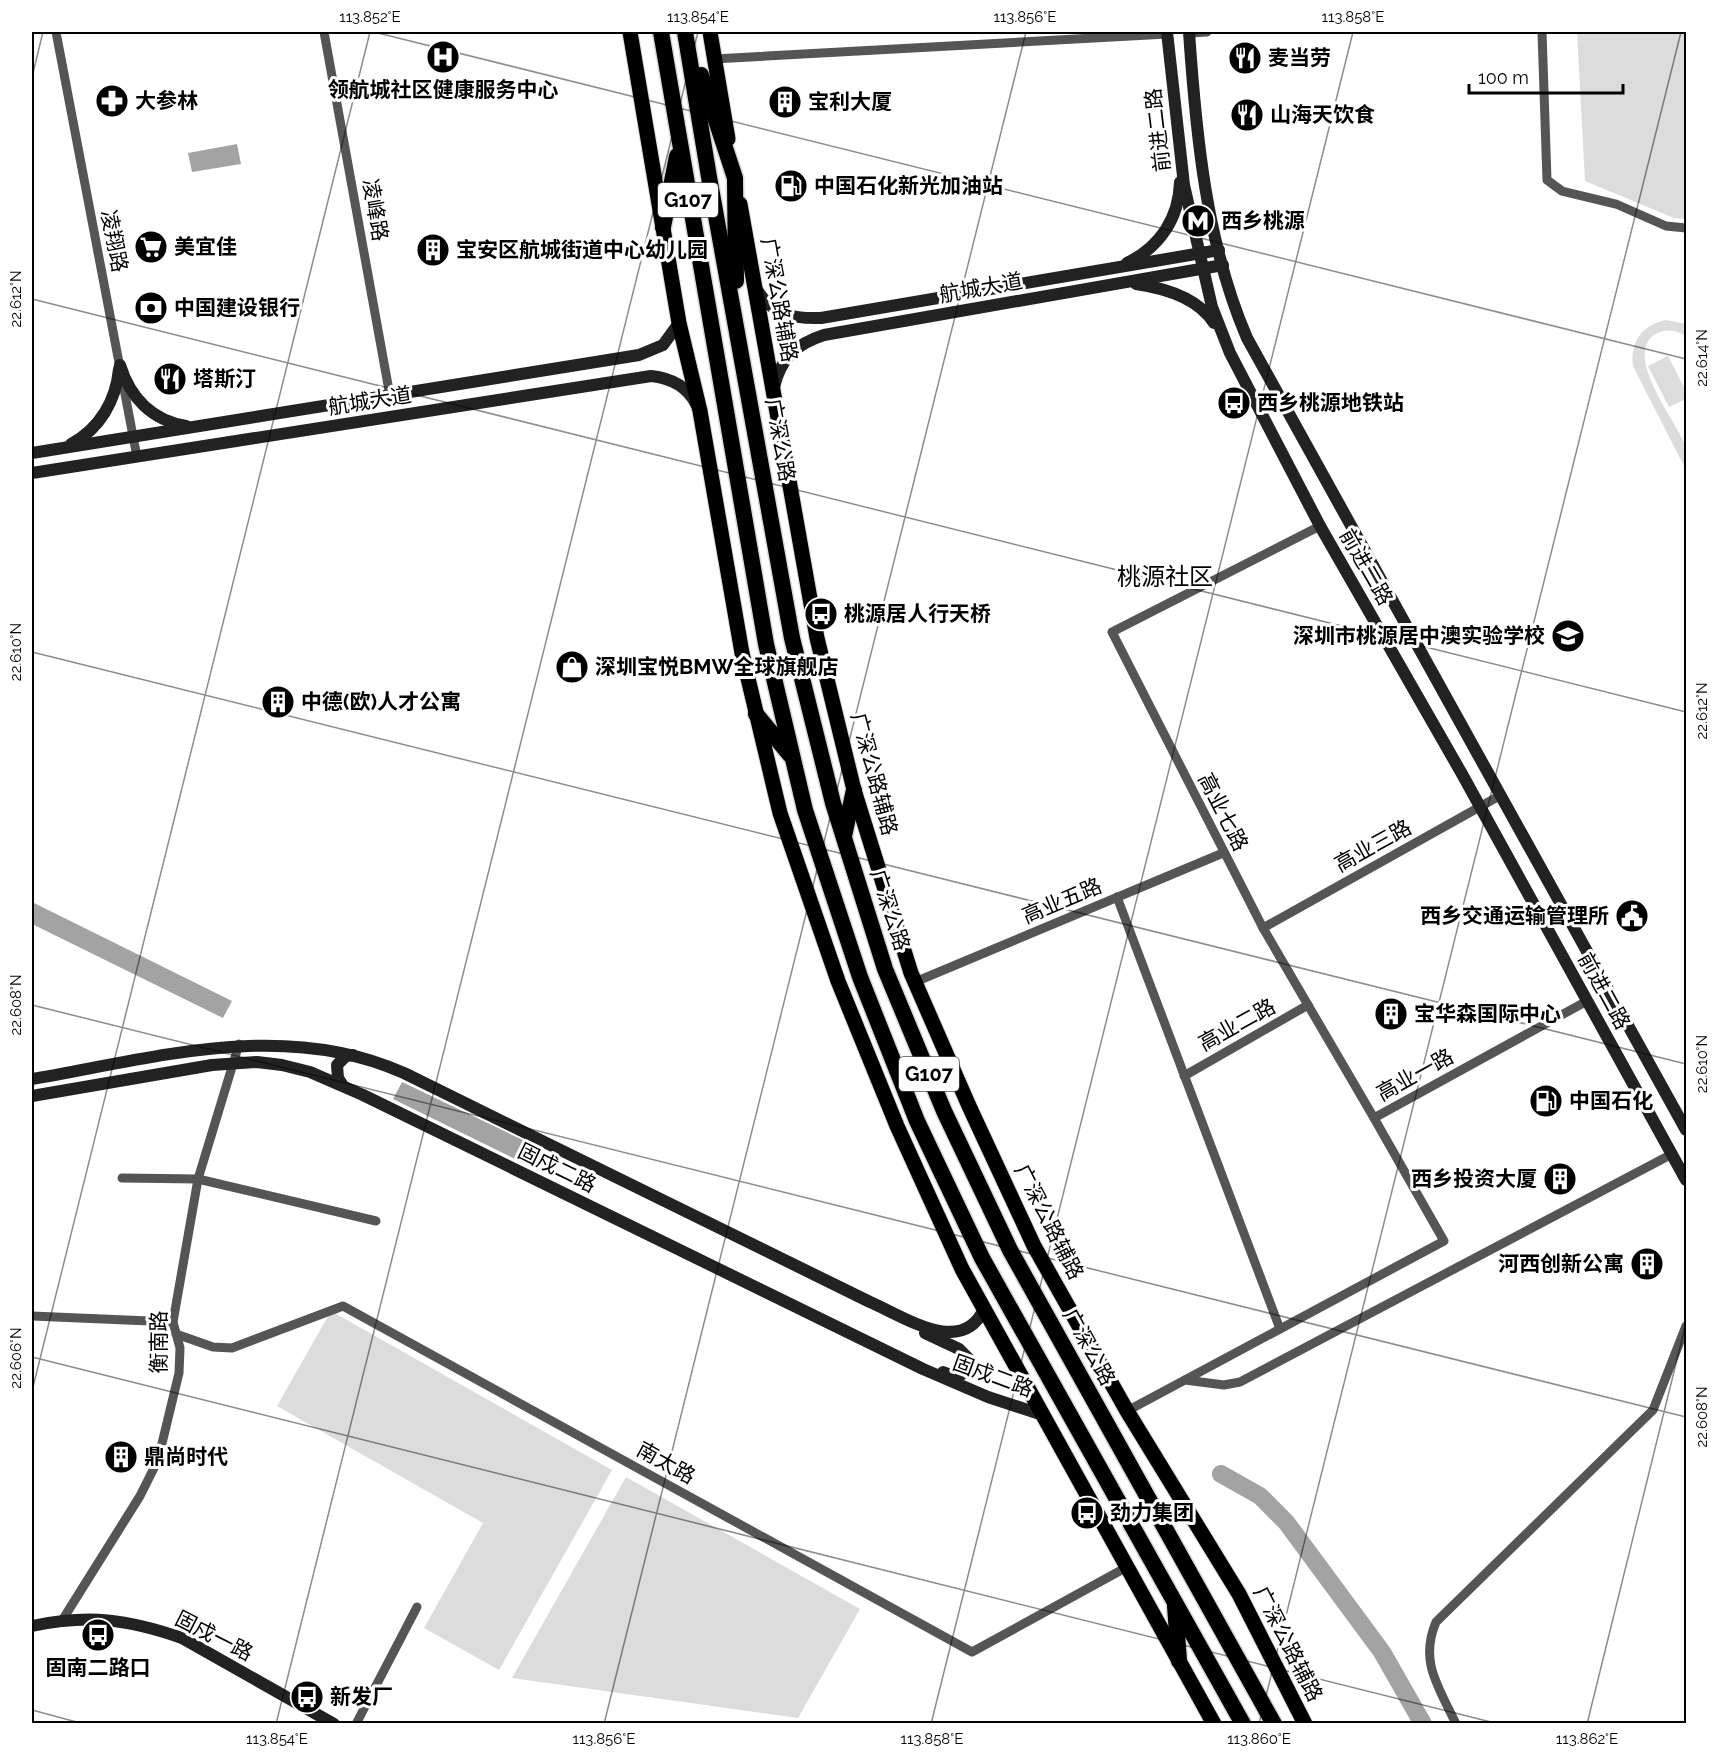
<svg xmlns="http://www.w3.org/2000/svg" width="1718" height="1755" viewBox="0 0 1718 1755" font-family="Raleway,'Noto Sans SC',sans-serif">
<rect width="100%" height="100%" fill="#fff"/>
<!-- green -->
<g fill="#dcdcdc">
<polygon points="1577,32 1686,32 1686,219 1674,218 1585,181"/>
<path d="M 1666,320 L 1686,324 L 1686,336 C 1678,331 1669,329 1660,332 C 1617,349 1677,421 1686,447 C 1688,453 1687,463 1686,470 L 1633,366 C 1630,342 1642,325 1666,320 Z"/>
<polygon points="1668,356 1686,391 1686,399 1669,407 1648,366"/>
<polygon points="331,1311 612,1470 499,1670 424,1628 483,1523 277,1406"/>
<polygon points="626,1477 860,1609 798,1718 512,1678"/>
</g>
<!-- water -->
<g fill="#a3a3a3">
<polygon points="237,144 241,164 192,172 188,153"/>
<polygon points="32,902 232,1001 223,1018 32,924"/>
<polygon points="402,1082 527,1142 517,1160 393,1099"/>
</g>
<g fill="none" stroke-linecap="round" stroke-linejoin="round">
<!-- river -->
<polyline stroke="#a3a3a3" stroke-width="18" points="1221,1474 1260,1496 1286,1522 1382,1652 1423,1724"/>
<defs>
<g id="primary">
<polyline points="630,32 679,323 700,411 742,653 780,813 838,981 897,1126 962,1269 1214,1724"/>
<polyline points="710,32 728,139"/>
<polyline points="740,204 817,638 854,790 911,973 969,1106 1034,1246 1127,1411 1239,1594 1305,1724"/>
</g>
<g id="highway">
<polyline points="661,32 766,644 805,810 860,977 917,1121 982,1258 1243,1724"/>
<polyline points="685,32 709,177 792,638 833,803 885,969 944,1111 1010,1250 1274,1724"/>
<polyline points="701,75 735,178 736,281"/>
<polyline points="663,227 677,156"/>
<polyline points="756,714 790,755"/>
<polyline points="844,836 854,790"/>
<polyline points="1175,1606 1179,1661"/>
</g>
</defs>
<!-- primary casing -->
<use href="#primary" stroke="#dbdbdb" stroke-width="17"/>
<!-- highway casing -->
<use href="#highway" stroke="#dbdbdb" stroke-width="19"/>
<!-- street -->
<g stroke="#555" stroke-width="9">
<polyline points="56,32 137,457"/>
<polyline points="324,32 390,396"/>
<polyline points="1542,32 1547,180 1562,191 1616,204 1666,226 1686,228"/>
<polyline points="1189,33 1207,32"/>
<polyline points="714,59 1167,34"/>
<polyline points="1320,526 1112,632 1263,928 1374,1118 1587,1001"/>
<polyline points="1117,897 1280,1329"/>
<polyline points="1263,928 1501,795"/>
<polyline points="915,982 1223,853"/>
<polyline points="1184,1076 1308,1005"/>
<polyline points="122,1178 198,1179 376,1221"/>
<polyline points="32,1316 173,1322"/>
<polyline points="176,1334 213,1347 232,1348 343,1306 972,1652 1127,1567"/>
<polyline points="1185,1380 1224,1385 1240,1382 1672,1154"/>
<polyline points="1127,1411 1444,1241 1374,1118"/>
<polyline points="63,1619 140,1496 158,1460 179,1373 180,1348 173,1322 198,1179 239,1044"/>
<polyline points="356,1724 417,1607"/>
<path d="M 1456,1724 C 1439,1687 1419,1662 1436,1622 L 1653,1410 L 1686,1326"/>
</g>
<!-- secondary -->
<g stroke="#222" stroke-width="12">
<polyline points="1167,32 1184,185 1212,307 1230,353 1320,526 1462,774 1686,1180"/>
<path d="M 1189,32 C 1196,134 1206,243 1247,338 L 1686,1130"/>
<path d="M 1127,263 C 1160,247 1179,218 1180,182"/>
<path d="M 1136,284 C 1164,288 1198,298 1214,323"/>
<path d="M 757,290 C 773,315 793,319 821,318 L 1219,250"/>
<path d="M 120,365 C 130,397 151,420 186,426"/>
<path d="M 774,387 C 781,358 796,344 824,335 L 1223,265"/>
<path d="M 71,444 C 100,429 116,400 119,369"/>
<polyline points="32,453 639,355 663,345 679,323"/>
<path d="M 32,473 L 651,376 C 670,378 687,386 696,404"/>
<path d="M 32,1079 C 155,1058 284,1019 404,1073 L 870,1302 C 905,1317 962,1357 984,1309"/>
<polyline points="342,1084 338,1078 337,1065 346,1056 353,1055"/>
<polyline points="32,1096 212,1065 257,1062 282,1065 310,1072 363,1095 923,1369 988,1397 1043,1415"/>
<path d="M 925,1333 L 959,1349 L 969,1359 L 967,1371 C 959,1378 952,1376 943,1372"/>
<path d="M 32,1626 C 89,1614 127,1619 182,1638 L 334,1724"/>
</g>
<!-- primary -->
<use href="#primary" stroke="#000" stroke-width="15"/>
<!-- highway -->
<use href="#highway" stroke="#000" stroke-width="16"/>
</g>
<!-- ticks -->
<path fill="none" stroke="#000" stroke-width="1.5" stroke-opacity="0.45" d="M 374,32 L 1686,359M 32,77 L 43,32M 32,299 L 1686,712M 32,652 L 1686,1064M 32,1005 L 1686,1417M 32,1357 L 1499,1724M 32,1391 L 370,32M 32,1710 L 84,1724M 276,1724 L 698,32M 604,1724 L 1026,32M 931,1724 L 1353,32M 1259,1724 L 1681,32M 1587,1724 L 1686,1323"/>
<!-- icons -->
<defs>
<symbol id="hospital-disc" viewBox="-11 -11 22 22"><circle r="9.5" fill="#000" stroke="#fff"/><path d="M-5-5h3v3.5h4V-5h3V5h-3V1.5h-4V5h-3Z" fill="#fff"/></symbol>
<symbol id="restaurant-disc" viewBox="-11 -11 22 22"><circle r="9.5" fill="#000" stroke="#fff"/><path d="M-5-6h1v4h1v-4h1v4h1v-4h1v5L-1.5 .5V6h-2V.5L-5-1ZM5-6V6H3V1.5H1.5Q1.5-4 5-6Z" fill="#fff"/></symbol>
<symbol id="pharmacy-disc" viewBox="-11 -11 22 22"><circle r="9.5" fill="#000" stroke="#fff"/><path d="M-2-6h4v4h4v4h-4v4h-4v-4h-4v-4h4Z" fill="#fff"/></symbol>
<symbol id="building-disc" viewBox="-11 -11 22 22"><circle r="9.5" fill="#000" stroke="#fff"/><path d="M-4-6H4V6H1V3H-1V6H-4ZM-2.5-4.3h1.7v1.8h-1.7ZM.8-4.3h1.7v1.8H.8ZM-2.5-1h1.7V.8h-1.7ZM.8-1h1.7V.8H.8Z" fill="#fff"/></symbol>
<symbol id="fuel-disc" viewBox="-11 -11 22 22"><circle r="9.5" fill="#000" stroke="#fff"/><path d="M-5.5-6h7V0h2V4h1.3V-2.5L3-4.5l.8-.8L6-3V5H2.5V1h-1V6h-7ZM-4.2-4.7v3.2H.2V-4.7Z" fill="#fff"/></symbol>
<symbol id="metro-disc" viewBox="-11 -11 22 22"><circle r="9.5" fill="#000" stroke="#fff"/><path d="M-5.5 5V-5H-3L0 0L3-5H5.5V5H3V-.5L0 4L-3-.5V5Z" fill="#fff"/></symbol>
<symbol id="supermarket-disc" viewBox="-11 -11 22 22"><circle r="9.5" fill="#000" stroke="#fff"/><path d="M-6-5.5h2.5l.6 2H6L4.5 2H-2.5L-4.4-4H-6ZM-1.5 3.2a1.3 1.3 0 1 0 .1 0ZM3 3.2a1.3 1.3 0 1 0 .1 0Z" fill="#fff"/></symbol>
<symbol id="bank-disc" viewBox="-11 -11 22 22"><circle r="9.5" fill="#000" stroke="#fff"/><path d="M-6-4H6V4H-6ZM0-2.3a2.3 2.3 0 1 0 0 4.6a2.3 2.3 0 1 0 0-4.6Z" fill="#fff"/></symbol>
<symbol id="bus-disc" viewBox="-11 -11 22 22"><circle r="9.5" fill="#000" stroke="#fff"/><path d="M-5-6H5V4H4V6H2V4H-2V6H-4V4H-5ZM-3.5-4V0h7V-4ZM-3.5 1.2v1.5H-2V1.2ZM2 1.2v1.5H3.5V1.2Z" fill="#fff"/></symbol>
<symbol id="school-disc" viewBox="-11 -11 22 22"><circle r="9.5" fill="#000" stroke="#fff"/><path d="M0-5L7-2L0 1L-7-2ZM-4 1L0 2.5L4 1V4Q0 6-4 4Z" fill="#fff"/></symbol>
<symbol id="shop-disc" viewBox="-11 -11 22 22"><circle r="9.5" fill="#000" stroke="#fff"/><path d="M-5-2.5h2.3a2.7 3.5 0 0 1 5.4 0H5L5.5 6h-11ZM-1.5-2.5h3a1.5 2.3 0 0 0-3 0Z" fill="#fff"/></symbol>
<symbol id="civic-disc" viewBox="-11 -11 22 22"><circle r="9.5" fill="#000" stroke="#fff"/><path d="M-.6-6.5H3V-4.5H.6V-3L4-1V1h2V6H-6V1h2V-1L-.6-3ZM-1.2 2.5V6h2.4V2.5Z" fill="#fff"/></symbol>
</defs>
<g fill-rule="evenodd">
<use href="#hospital-disc" x="424" y="38" width="38" height="38"/>
<use href="#restaurant-disc" x="1226" y="39" width="38" height="38"/>
<use href="#pharmacy-disc" x="93" y="82" width="38" height="38"/>
<use href="#building-disc" x="766" y="83" width="38" height="38"/>
<use href="#restaurant-disc" x="1228" y="96" width="38" height="38"/>
<use href="#fuel-disc" x="772" y="167" width="38" height="38"/>
<use href="#metro-disc" x="1179" y="202" width="38" height="38"/>
<use href="#supermarket-disc" x="132" y="228" width="38" height="38"/>
<use href="#building-disc" x="414" y="231" width="38" height="38"/>
<use href="#bank-disc" x="132" y="289" width="38" height="38"/>
<use href="#restaurant-disc" x="151" y="360" width="38" height="38"/>
<use href="#bus-disc" x="1215" y="384" width="38" height="38"/>
<use href="#bus-disc" x="802" y="595" width="38" height="38"/>
<use href="#school-disc" x="1549" y="617" width="38" height="38"/>
<use href="#shop-disc" x="553" y="648" width="38" height="38"/>
<use href="#building-disc" x="259" y="683" width="38" height="38"/>
<use href="#civic-disc" x="1613" y="897" width="38" height="38"/>
<use href="#building-disc" x="1372" y="995" width="38" height="38"/>
<use href="#fuel-disc" x="1527" y="1082" width="38" height="38"/>
<use href="#building-disc" x="1541" y="1160" width="38" height="38"/>
<use href="#building-disc" x="1628" y="1245" width="38" height="38"/>
<use href="#building-disc" x="102" y="1438" width="38" height="38"/>
<use href="#bus-disc" x="1068" y="1494" width="38" height="38"/>
<use href="#bus-disc" x="79" y="1616" width="38" height="38"/>
<use href="#bus-disc" x="288" y="1678" width="38" height="38"/>
</g>
<g text-anchor="middle" stroke-width="6" stroke-linejoin="round" paint-order="stroke">
<!-- shield labels -->
<g fill="#fff" stroke="#4c4c4c" stroke-width="1.5">
<rect x="658" y="183" width="60" height="34" rx="4.5"/>
<rect x="899" y="1057" width="60" height="34" rx="4.5"/>
</g>
<g font-size="20" font-weight="bold" fill="#000">
<text x="688" y="207">G107</text>
<text x="929" y="1081">G107</text>
</g>
<!-- poi labels -->
<g font-size="21" font-weight="bold" fill="#000" stroke="#fff" text-anchor="start">
<text x="1268" y="65">麦当劳</text>
<text x="443" y="97" text-anchor="middle">领航城社区健康服务中心</text>
<text x="135" y="108">大参林</text>
<text x="808" y="109">宝利大厦</text>
<text x="1270" y="122">山海天饮食</text>
<text x="814" y="193">中国石化新光加油站</text>
<text x="1221" y="228">西乡桃源</text>
<text x="174" y="254">美宜佳</text>
<text x="456" y="257">宝安区航城街道中心幼儿园</text>
<text x="174" y="315">中国建设银行</text>
<text x="193" y="386">塔斯汀</text>
<text x="1257" y="410">西乡桃源地铁站</text>
<text x="844" y="621">桃源居人行天桥</text>
<text x="1545" y="643" text-anchor="end">深圳市桃源居中澳实验学校</text>
<text x="595" y="674">深圳宝悦BMW全球旗舰店</text>
<text x="301" y="709">中德(欧)人才公寓</text>
<text x="1609" y="923" text-anchor="end">西乡交通运输管理所</text>
<text x="1414" y="1021">宝华森国际中心</text>
<text x="1569" y="1108">中国石化</text>
<text x="1537" y="1186" text-anchor="end">西乡投资大厦</text>
<text x="1624" y="1271" text-anchor="end">河西创新公寓</text>
<text x="144" y="1464">鼎尚时代</text>
<text x="1110" y="1520">劲力集团</text>
<text x="98" y="1675" text-anchor="middle">固南二路口</text>
<text x="330" y="1704">新发厂</text>
</g>
<!-- street labels -->
<g font-size="21" fill="#000" stroke="#fff">
<text transform="translate(1158 130) rotate(-97)" y="7">前进二路</text>
<text transform="translate(375 210) rotate(80)" y="7">凌峰路</text>
<text transform="translate(114 241) rotate(79)" y="7">凌翔路</text>
<text transform="translate(981 288) rotate(-10)" y="7">航城大道</text>
<text transform="translate(779 300) rotate(80)" y="7">广深公路辅路</text>
<text transform="translate(370 401) rotate(-9)" y="7">航城大道</text>
<text transform="translate(780 440) rotate(80)" y="7">广深公路</text>
<text transform="translate(1366 567) rotate(60)" y="7">前进二路</text>
<text transform="translate(874 774) rotate(75)" y="7">广深公路辅路</text>
<text transform="translate(1223 812) rotate(63)" y="7">高业七路</text>
<text transform="translate(1373 846) rotate(-29)" y="7">高业三路</text>
<text transform="translate(1062 901) rotate(-23)" y="7">高业五路</text>
<text transform="translate(890 910) rotate(72)" y="7">广深公路</text>
<text transform="translate(1604 991) rotate(61)" y="7">前进二路</text>
<text transform="translate(1237 1025) rotate(-29)" y="7">高业二路</text>
<text transform="translate(1415 1075) rotate(-29)" y="7">高业一路</text>
<text transform="translate(557 1168) rotate(26)" y="7">固戍二路</text>
<text transform="translate(1049 1222) rotate(63)" y="7">广深公路辅路</text>
<text transform="translate(159 1342) rotate(-90)" y="7">衡南路</text>
<text transform="translate(1089 1347) rotate(61)" y="7">广深公路</text>
<text transform="translate(993 1376) rotate(20)" y="7">固戍二路</text>
<text transform="translate(666 1463) rotate(29)" y="7">南太路</text>
<text transform="translate(214 1636) rotate(27)" y="7">固戍一路</text>
<text transform="translate(1288 1644) rotate(63)" y="7">广深公路辅路</text>
</g>
<!-- quarter labels -->
<g font-size="24" fill="#000" stroke="#fff">
<text x="1165" y="585">桃源社区</text>
</g>
</g>
<!-- border -->
<rect width="1718" height="1755" fill="none" stroke="#ffffff" stroke-width="66"/>
<!-- scale -->
<path d="M1469 84v9h154v-9" fill="none" stroke="#000000" stroke-width="3"/>
<text x="1478" y="84" font-size="18" fill="#000000" stroke="#ffffff" stroke-width="4.5" paint-order="stroke">100 m</text>
<rect x="33" y="33" width="1652" height="1689" fill="none" stroke="#000" stroke-width="2"/>
<g font-size="15" text-anchor="middle" fill="#000">
<text x="370" y="22">113.852°E</text>
<text x="698" y="22">113.854°E</text>
<text x="1025" y="22">113.856°E</text>
<text x="1353" y="22">113.858°E</text>
<text transform="translate(16 299) rotate(-90)" y="5">22.612°N</text>
<text transform="translate(1702 358) rotate(-90)" y="5">22.614°N</text>
<text transform="translate(16 652) rotate(-90)" y="5">22.610°N</text>
<text transform="translate(1702 711) rotate(-90)" y="5">22.612°N</text>
<text transform="translate(16 1005) rotate(-90)" y="5">22.608°N</text>
<text transform="translate(1702 1064) rotate(-90)" y="5">22.610°N</text>
<text transform="translate(16 1358) rotate(-90)" y="5">22.606°N</text>
<text transform="translate(1702 1417) rotate(-90)" y="5">22.608°N</text>
<text x="277" y="1744">113.854°E</text>
<text x="604" y="1744">113.856°E</text>
<text x="932" y="1744">113.858°E</text>
<text x="1259" y="1744">113.860°E</text>
<text x="1587" y="1744">113.862°E</text>
</g>
</svg>
